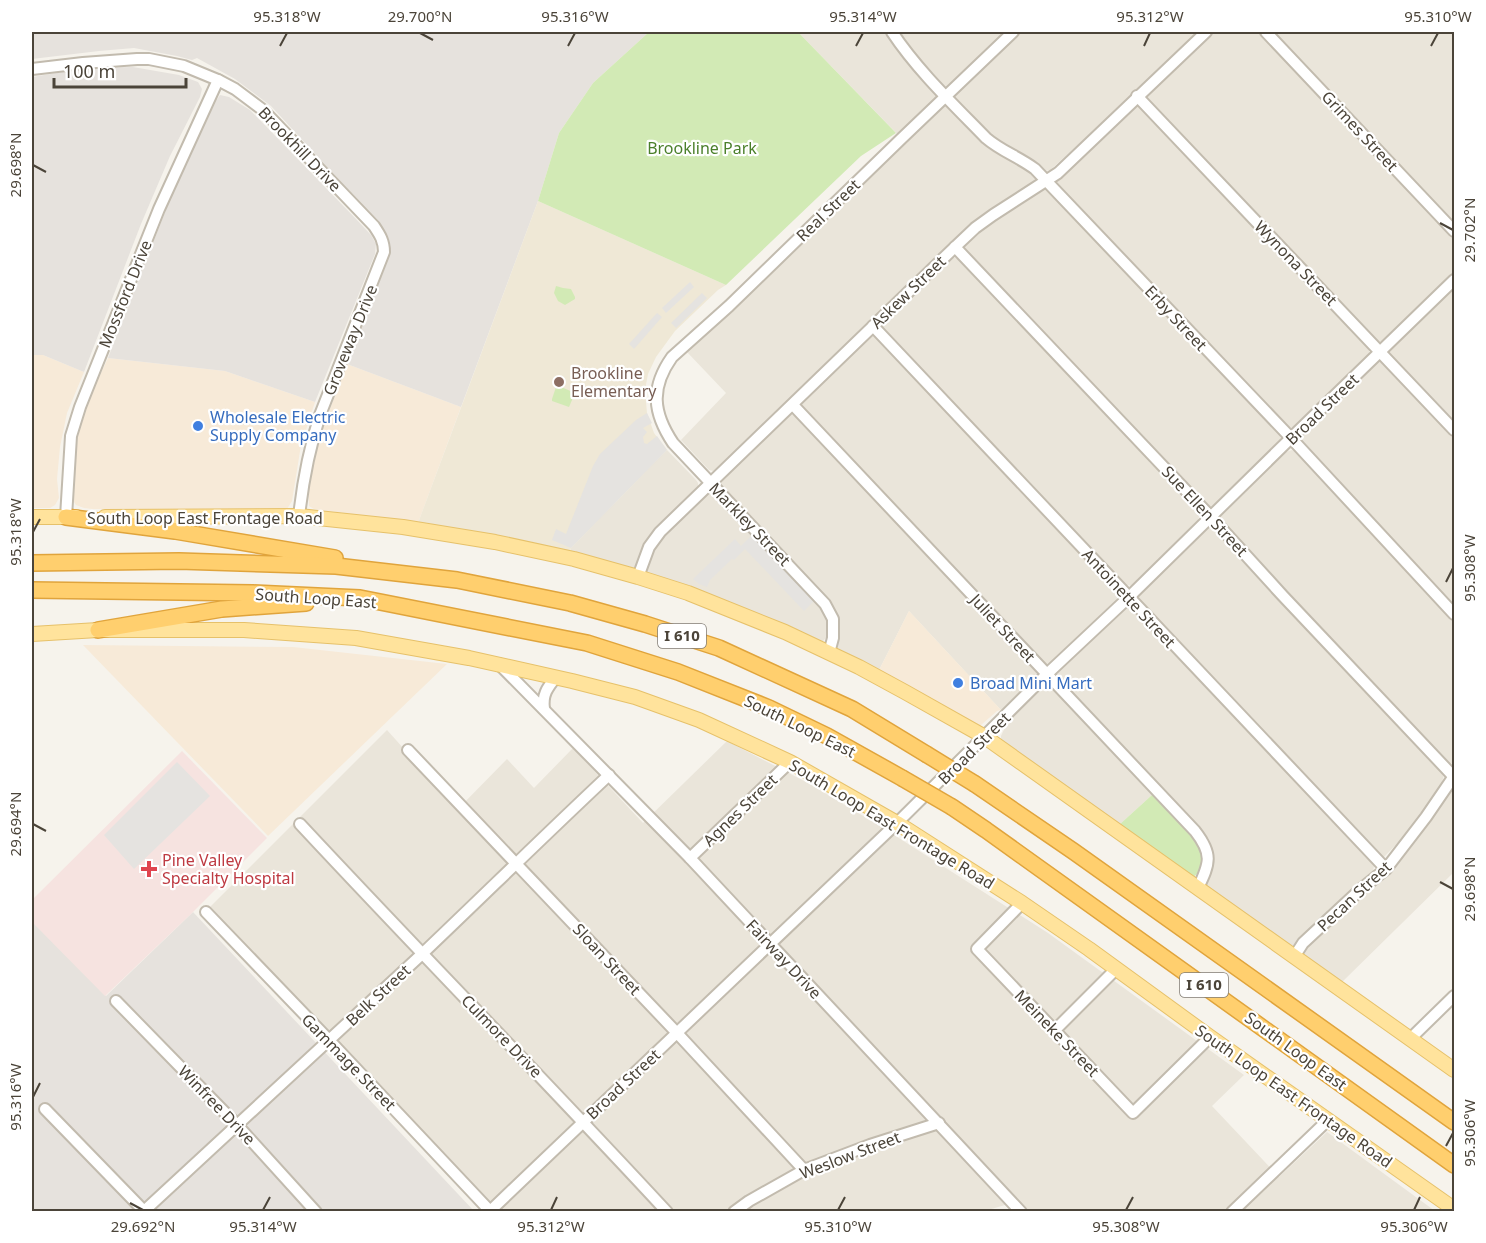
<svg xmlns="http://www.w3.org/2000/svg" width="1486" height="1243" viewBox="0 0 1486 1243" font-family="'Noto Sans',sans-serif">
<rect width="100%" height="100%" fill="#f6f3ec"/>
<!-- residential -->
<g fill="#eae5da">
<polygon points="798,32 1198,32 1116,111 1050,170 1045,171 1028,157 1003,144 983,142 994,152 1032,172 1035,176 1035,180 1032,184 988,213 956,238 722,467 713,471 709,470 681,440 726,393 687,352 906,143"/>
<polygon points="1210,32 1262,32 1454,235 1454,273 1384,341 1378,342 1375,339 1148,100 1147,97 1149,92"/>
<polygon points="1271,32 1454,32 1454,225"/>
<polygon points="1137,105 1142,108 1369,347 1369,355 1293,428 1285,426 1055,181"/>
<polygon points="1042,188 1049,191 1280,435 1281,438 1279,442 1211,508 1207,507 963,250 962,246 988,222"/>
<polygon points="951,256 959,260 1198,514 1199,517 1197,522 1133,586 1126,585 1123,583 882,328 881,325"/>
<polygon points="1454,285 1454,423 1390,355 1389,350 1391,347"/>
<polygon points="869,335 876,337 1115,588 1118,593 1117,599 1115,603 1051,665 1047,665 1043,663 801,407 803,400"/>
<polygon points="1377,361 1384,362 1454,439 1454,605 1300,441 1301,435"/>
<polygon points="790,413 800,420 1038,673 1039,675 1007,707 1001,710 909,611 878,672 837,650 835,647 838,622 835,610 826,597 719,484 720,480"/>
<polygon points="667,450 696,480 698,483 698,487 697,489 648,539 634,568 631,569 570,553 571,548"/>
<polygon points="1292,450 1298,453 1454,620 1454,764 1448,763 1219,521 1218,516 1219,513 1286,452"/>
<polygon points="709,492 715,495 819,605 826,616 828,625 826,638 823,641 819,642 649,575 645,571 646,562 660,538 705,494"/>
<polygon points="1207,527 1210,527 1444,775 1442,782 1409,831 1384,857 1381,856 1137,598 1137,595"/>
<polygon points="1129,606 1135,609 1372,862 1374,866 1373,871 1368,876 1297,944 1291,946 1286,944 1208,887 1205,883 1211,866 1213,851 1209,839 1058,679 1057,674 1058,671 1124,607"/>
<polygon points="1044,684 1046,684 1050,685 1152,795 1119,825 1001,742 1001,736 1008,721"/>
<polygon points="387,730 458,809 507,759 534,788 573,748 643,823 727,741 808,783 880,826 1048,933 1244,1075 1212,1106 1279,1177 1327,1132 1435,1211 1029,1212 1019,1201 981,1212 497,1211 210,907"/>
<polygon points="1454,780 1454,872 1340,984 1302,954 1303,950 1336,920 1402,854"/>
</g>
<!-- commercial -->
<g fill="#f7ead8">
<polygon points="32,355 43,355 84,372 67,413 60,447 57,479 59,498 55,505 50,508 32,508"/>
<polygon points="108,358 225,371 315,402 301,445 292,501 287,509 92,509 84,508 76,505 72,499 71,484 79,430 92,392"/>
<polygon points="347,364 461,407 418,523 314,509 309,506 308,482 320,435"/>
<polygon points="909,611 1001,710 997,711 981,725 977,726 878,672"/>
<polygon points="83,645 293,647 447,664 268,836"/>
</g>
<!-- industrial -->
<g fill="#e6e2dd">
<polygon points="32,32 649,32 593,83 559,133 538,201 461,407 347,364 387,262 389,239 378,220 329,169 271,106 235,79 197,58 192,60 177,56 134,48 99,51 32,59"/>
<polygon points="133,67 179,75 198,82 202,89 200,97 170,156 141,224 84,372 43,355 32,355 32,77 88,68"/>
<polygon points="220,95 229,97 250,110 356,219 371,235 376,244 375,254 315,402 225,371 108,358 180,174 216,101"/>
<polygon points="193,912 474,1211 32,1211 32,921 106,996"/>
</g>
<!-- education -->
<polygon fill="#efe8d6" points="538,201 726,285 718,290 675,331 656,357 648,374 645,390 647,413 654,433 667,450 571,548 570,553 505,537 418,523"/>
<!-- medical -->
<polygon fill="#f6e3e0" points="182,751 267,838 193,912 105,996 32,922 32,900"/>
<!-- green -->
<g fill="#d2eab5">
<polygon points="649,32 798,32 896,133 861,156 726,285 538,201 559,133 593,83"/>
<polygon points="556,286 563,288 571,289 575,297 575,299 565,305 558,301 554,293"/>
<polygon points="559,386 575,393 569,407 552,401 552,399 556,387"/>
<path d="M 1152,795 C 1163,805 1173,816 1183,826 C 1187,831 1193,835 1196,840 C 1204,851 1205,871 1192,878 L 1119,825 Z"/>
</g>
<!-- parking -->
<g fill="#e5e3e0">
<polygon points="690,282 694,287 666,313 662,308"/>
<polygon points="702,293 707,298 676,328 671,323"/>
<polygon points="657,313 662,317 634,349 629,344"/>
<polygon points="647,413 652,423 643,428 647,432 643,437 644,443 647,444 657,436 667,450 571,548 552,540 556,529 566,534 568,529 593,466 600,454 636,420"/>
<polygon points="752,535 814,601 804,611 745,549 734,560 732,559 710,580 707,587 699,584 693,579 735,539 741,546"/>
<polygon points="177,762 210,796 134,869 104,835"/>
</g>
<g fill="none" stroke-linecap="round" stroke-linejoin="round">
<defs>
<g id="minor">
<path d="M 892,32 C 918,71 953,104 986,138 C 1001,151 1019,157 1035,169 L 1291,438 L 1454,614"/>
<polyline points="1266,32 1454,231"/>
<path d="M 32,69 L 83,63 L 137,59 L 149,59 L 184,66 L 218,80 L 235,89 L 263,110 L 374,226 C 380,235 384,241 384,252 L 320,415 C 309,449 303,480 299,516"/>
<polyline points="1137,96 1454,430"/>
<polyline points="955,247 1211,517 1283,596 1454,777"/>
<polyline points="873,326 1386,869"/>
<path d="M 793,405 L 1195,831 C 1213,854 1210,863 1198,888"/>
<polyline points="66,517 71,436 80,407 159,209 218,80"/>
<polyline points="638,577 649,547 660,532 955,247 975,228 993,215 1058,173 1206,32"/>
<path d="M 829,653 L 833,638 L 833,619 L 825,604 L 673,443 C 653,413 650,388 672,357 L 729,306 L 901,139 L 1013,32"/>
<polyline points="499,664 690,858 1021,1212"/>
<path d="M 544,709 C 542,695 547,688 556,677"/>
<polyline points="408,750 677,1033 804,1170"/>
<path d="M 300,824 C 421,954 546,1081 667,1212"/>
<polyline points="690,858 790,762"/>
<polyline points="1022,903 977,949 1133,1113 1210,1037"/>
<polyline points="206,912 329,1040 491,1212"/>
<polyline points="1294,957 1303,943 1360,890 1386,869 1426,817 1454,776"/>
<polyline points="116,1001 238,1126 316,1212"/>
<polyline points="1055,1030 1116,969"/>
<polyline points="1410,1039 1454,996"/>
<polyline points="45,1109 145,1212"/>
<path d="M 143,1212 C 236,1126 329,1041 421,955 C 484,895 546,834 609,775"/>
<polyline points="489,1212 897,823 1047,674 1128,598 1291,438 1454,280"/>
<polyline points="734,1212 749,1201 804,1170 870,1145 939,1123"/>
<polyline points="1232,1212 1328,1120"/>
</g>
<g id="major">
<polyline points="32,517 76,517"/>
<polyline points="105,517 299,516 403,527 495,542 574,559 638,577 688,593 785,632 859,667 905,692 985,737 1454,1070"/>
<polyline points="32,634 98,630 244,630 356,638 469,658 572,681 635,697 699,720 790,762 897,823 1022,903 1089,949 1210,1037 1454,1209"/>
</g>
<g id="highway">
<polyline points="66,517 175,531 335,558"/>
<polyline points="32,563 179,561 336,566 457,580 570,603 645,624 719,648 852,709 926,754"/>
<polyline points="32,590 253,593 360,598 587,643 678,672 769,708 827,736 902,778"/>
<polyline points="98,630 222,609 306,603"/>
<polyline points="975,784 1073,851 1454,1122"/>
<polyline points="952,807 986,830 1454,1165"/>
</g>
</defs>
<!-- minor casing -->
<use href="#minor" stroke="#c2bbae" stroke-width="14"/>
<!-- major casing -->
<use href="#major" stroke="#e6c16a" stroke-width="16"/>
<!-- highway casing -->
<use href="#highway" stroke="#e0a43c" stroke-width="18"/>
<!-- minor -->
<use href="#minor" stroke="#fff" stroke-width="10"/>
<!-- major -->
<use href="#major" stroke="#ffe39c" stroke-width="14"/>
<!-- highway -->
<use href="#highway" stroke="#ffcf6e" stroke-width="15"/>
<defs>
<g id="highway-bridge">
<polyline points="926,754 975,784"/>
<polyline points="902,778 952,807"/>
</g>
</defs>
<!-- highway-bridge casing -->
<use href="#highway-bridge" stroke="#e0a43c" stroke-width="18" stroke-linecap="butt"/>
<!-- highway-bridge -->
<use href="#highway-bridge" stroke="#ffcf6e" stroke-width="15"/>
</g>
<!-- ticks -->
<path fill="none" stroke="#4b4439" stroke-width="2" d="M 420,33 L 433,40M 280,46 L 287,33M 568,46 L 575,33M 856,46 L 863,33M 1144,46 L 1150,33M 1431,46 L 1438,33M 33,165 L 46,172M 1440,223 L 1453,230M 33,532 L 40,519M 1446,582 L 1453,568M 33,824 L 46,831M 1440,882 L 1453,889M 33,1097 L 40,1083M 1446,1146 L 1453,1133M 130,1203 L 143,1210M 263,1210 L 270,1197M 551,1210 L 557,1197M 838,1210 L 845,1197M 1126,1210 L 1133,1197M 1414,1210 L 1420,1197"/>
<!-- markers -->
<circle fill="#8d6e63" stroke="#fff" stroke-width="2" cx="559" cy="382" r="6"/>
<g fill="#3f7fe0" stroke="#fff" stroke-width="2">
<circle cx="198" cy="426" r="6"/>
<circle cx="958" cy="683" r="6"/>
</g>
<path fill="#e0444e" stroke="#fff" stroke-width="2" d="M146 860h6v6h6v6h-6v6h-6v-6h-6v-6h6z"/>
<g text-anchor="middle" stroke-width="4.5" stroke-linejoin="round" paint-order="stroke">
<!-- shield labels -->
<g fill="#fff" stroke="#817c74" stroke-width="1.5">
<rect x="658" y="624" width="48" height="24" rx="4.5"/>
<rect x="1180" y="973" width="48" height="24" rx="4.5"/>
</g>
<g font-size="15" font-weight="bold" fill="#4b4439">
<text x="682" y="641">I 610</text>
<text x="1204" y="990">I 610</text>
</g>
<!-- street labels -->
<g font-size="16" fill="#4b4439" stroke="#fff">
<text transform="translate(1360 131) rotate(47)" y="6">Grimes Street</text>
<text transform="translate(300 149) rotate(46)" y="6">Brookhill Drive</text>
<text transform="translate(828 210) rotate(-44)" y="6">Real Street</text>
<text transform="translate(1296 263) rotate(46)" y="6">Wynona Street</text>
<text transform="translate(908 292) rotate(-44)" y="6">Askew Street</text>
<text transform="translate(125 294) rotate(-68)" y="6">Mossford Drive</text>
<text transform="translate(1176 318) rotate(47)" y="6">Erby Street</text>
<text transform="translate(350 340) rotate(-68)" y="6">Groveway Drive</text>
<text transform="translate(1322 409) rotate(-44)" y="6">Broad Street</text>
<text transform="translate(1205 511) rotate(47)" y="6">Sue Ellen Street</text>
<text x="205" y="524">South Loop East Frontage Road</text>
<text transform="translate(750 524) rotate(46)" y="6">Markley Street</text>
<text transform="translate(316 598) rotate(4)" y="6">South Loop East</text>
<text transform="translate(1129 598) rotate(47)" y="6">Antoinette Street</text>
<text transform="translate(1003 628) rotate(47)" y="6">Juliet Street</text>
<text transform="translate(800 726) rotate(26)" y="6">South Loop East</text>
<text transform="translate(974 748) rotate(-45)" y="6">Broad Street</text>
<text transform="translate(740 810) rotate(-44)" y="6">Agnes Street</text>
<text transform="translate(892 824) rotate(31)" y="6">South Loop East Frontage Road</text>
<text transform="translate(1354 896) rotate(-43)" y="6">Pecan Street</text>
<text transform="translate(607 959) rotate(47)" y="6">Sloan Street</text>
<text transform="translate(784 959) rotate(47)" y="6">Fairway Drive</text>
<text transform="translate(378 995) rotate(-43)" y="6">Belk Street</text>
<text transform="translate(1057 1033) rotate(46)" y="6">Meineke Street</text>
<text transform="translate(502 1036) rotate(46)" y="6">Culmore Drive</text>
<text transform="translate(1296 1051) rotate(36)" y="6">South Loop East</text>
<text transform="translate(349 1062) rotate(46)" y="6">Gammage Street</text>
<text transform="translate(623 1084) rotate(-43)" y="6">Broad Street</text>
<text transform="translate(1294 1096) rotate(35)" y="6">South Loop East Frontage Road</text>
<text transform="translate(217 1105) rotate(46)" y="6">Winfree Drive</text>
<text transform="translate(850 1155) rotate(-21)" y="6">Weslow Street</text>
</g>
<!-- park labels -->
<g font-size="16" fill="#4a7f2a" stroke="#fff">
<text x="702" y="154">Brookline Park</text>
</g>
<!-- education labels -->
<g font-size="16" fill="#785e54" stroke="#fff" text-anchor="start">
<text x="571" y="379">Brookline<tspan x="571" dy="18">Elementary</tspan></text>
</g>
<!-- shop labels -->
<g font-size="16" fill="#366cbe" stroke="#fff" text-anchor="start">
<text x="210" y="423">Wholesale Electric<tspan x="210" dy="18">Supply Company</tspan></text>
<text x="970" y="689">Broad Mini Mart</text>
</g>
<!-- health labels -->
<g font-size="16" fill="#be3a42" stroke="#fff" text-anchor="start">
<text x="162" y="866">Pine Valley<tspan x="162" dy="18">Specialty Hospital</tspan></text>
</g>
</g>
<!-- border -->
<rect width="1486" height="1243" fill="none" stroke="#ffffff" stroke-width="66"/>
<!-- scale -->
<path d="M54 78v9h132v-9" fill="none" stroke="#4b4439" stroke-width="3"/>
<text x="63" y="78" font-size="18" fill="#4b4439" stroke="#ffffff" stroke-width="4.5" paint-order="stroke">100 m</text>
<rect x="33" y="33" width="1420" height="1177" fill="none" stroke="#4b4439" stroke-width="2"/>
<g font-size="15" text-anchor="middle" fill="#4b4439">
<text x="287" y="22">95.318°W</text>
<text x="420" y="22">29.700°N</text>
<text x="575" y="22">95.316°W</text>
<text x="863" y="22">95.314°W</text>
<text x="1150" y="22">95.312°W</text>
<text x="1438" y="22">95.310°W</text>
<text transform="translate(16 165) rotate(-90)" y="5">29.698°N</text>
<text transform="translate(1470 230) rotate(-90)" y="5">29.702°N</text>
<text transform="translate(16 532) rotate(-90)" y="5">95.318°W</text>
<text transform="translate(1470 568) rotate(-90)" y="5">95.308°W</text>
<text transform="translate(16 824) rotate(-90)" y="5">29.694°N</text>
<text transform="translate(1470 889) rotate(-90)" y="5">29.698°N</text>
<text transform="translate(16 1097) rotate(-90)" y="5">95.316°W</text>
<text transform="translate(1470 1133) rotate(-90)" y="5">95.306°W</text>
<text x="143" y="1232">29.692°N</text>
<text x="263" y="1232">95.314°W</text>
<text x="551" y="1232">95.312°W</text>
<text x="838" y="1232">95.310°W</text>
<text x="1126" y="1232">95.308°W</text>
<text x="1414" y="1232">95.306°W</text>
</g>
</svg>
